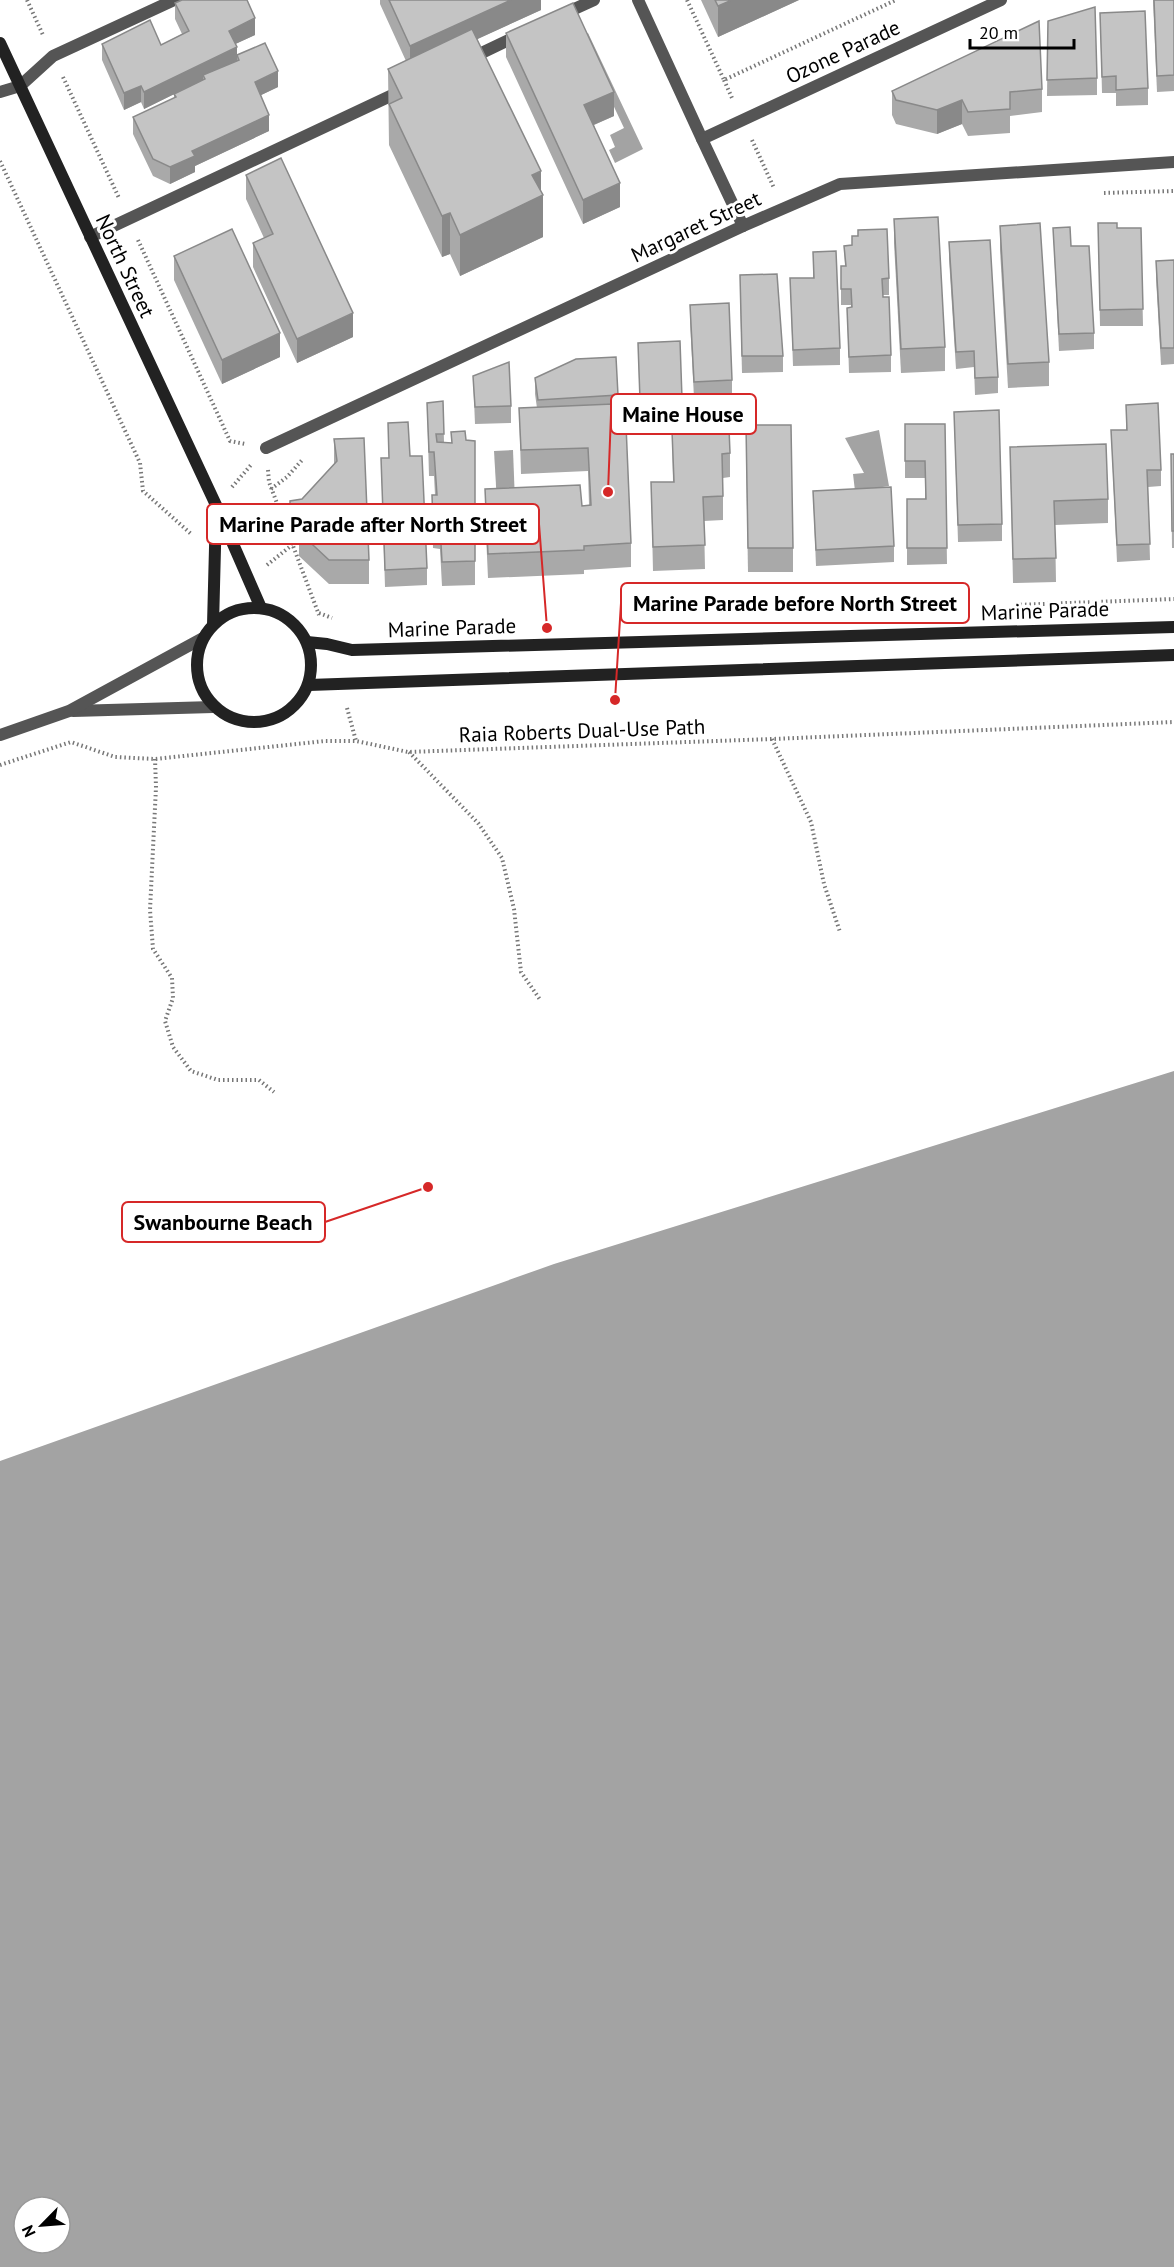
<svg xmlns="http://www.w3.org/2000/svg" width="1174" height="2267" viewBox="0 0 1174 2267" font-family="'PT Sans',sans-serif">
<rect width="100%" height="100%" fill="#fff"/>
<!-- water -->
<g fill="#a3a3a3" fill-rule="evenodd">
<polygon points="588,33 643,149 615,163 609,150 615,147 610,135 624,128 581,37"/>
<polygon points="879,430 889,486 855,491 853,474 864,473 845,438"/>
<polygon points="513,450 515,502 497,503 494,451"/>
<path d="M 1174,1071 L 1174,2267 L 0,2267 L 0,1461 L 554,1264 ZM 24,2207 L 60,2207 L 60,2243 L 24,2243 Z"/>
</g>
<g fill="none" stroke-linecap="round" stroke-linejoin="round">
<!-- path -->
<g stroke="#777" stroke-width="4" stroke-dasharray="1.5 3" stroke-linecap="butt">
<polyline points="27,0 43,35"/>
<polyline points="687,0 724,80 896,0"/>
<polyline points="63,77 119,198"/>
<polyline points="724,80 732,98"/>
<polyline points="752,140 774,188"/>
<polyline points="0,161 140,463 143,491 191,534"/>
<polyline points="1104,193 1174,191"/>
<polyline points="138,240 230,441 245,444"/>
<polyline points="268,470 269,482 319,615"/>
<polyline points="232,487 251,465"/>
<polyline points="271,489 287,477 303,459"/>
<polyline points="267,565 292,545"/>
<polyline points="1016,605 1174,599"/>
<polyline points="319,613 332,618"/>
<polyline points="347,708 356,741"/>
<polyline points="772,739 811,822 824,884 840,932"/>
<polyline points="409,752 478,823 502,858 514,909 521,972 541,1001"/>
<polyline points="155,759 156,787 150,910 153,949 172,978 173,998 165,1021 173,1047 191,1071 218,1080 259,1080 274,1092"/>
<polyline points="0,765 71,742 115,757 155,759 325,741 356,741 408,752 772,739 1174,722"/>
</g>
<!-- lane -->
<g stroke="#555" stroke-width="12">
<polyline points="561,15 594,0"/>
<polyline points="469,59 521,34"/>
<polyline points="20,86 53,56 174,0"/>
<polyline points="90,237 401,91"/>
</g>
<!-- street -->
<g stroke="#555" stroke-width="12">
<polyline points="638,0 702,139 1001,0"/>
<polyline points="0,92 20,86"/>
<polyline points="702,139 743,226"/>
<polyline points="266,448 743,226 840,184 1174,162"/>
<polyline points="73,711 213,707"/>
<polyline points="0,735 69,711 203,638"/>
</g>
<!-- secondary -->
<g stroke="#222" stroke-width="12">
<polyline points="0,43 216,505 261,608"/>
<circle cx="254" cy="665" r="57"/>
<polyline points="213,625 216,509"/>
<polyline points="307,642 327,644 352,650 1174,627"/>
<polyline points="309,685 1174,655"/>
</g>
</g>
<!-- wall -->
<g fill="#a9a9a9">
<polygon points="380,0 541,0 541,10 477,39 541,192 543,237 460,276 450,254 442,257 389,145 388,69 406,61 380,4"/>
<polygon points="701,0 799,0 718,37"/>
<polygon points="1153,0 1174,0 1174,91 1157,92"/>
<polygon points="175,3 255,35 235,44 237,55 278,87 261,95 269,131 195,166 195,172 170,184 153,176 133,134 133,117 174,98 174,94 144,109 141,102 124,110 102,60 102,44 161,45 182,34 175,19"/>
<polygon points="1100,13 1148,88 1148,105 1116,106 1116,93 1102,93"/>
<polygon points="1048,21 1097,78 1097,95 1047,96"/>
<polygon points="506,33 614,116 594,125 620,207 583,224 506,57"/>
<polygon points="1042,89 1042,112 1010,116 1010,133 968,136 962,124 937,134 896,124 892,115 892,91"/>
<polygon points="246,175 353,337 297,363 253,267 253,243 264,238 246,199"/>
<polygon points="894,219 945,347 945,371 901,373 894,243"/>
<polygon points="1098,223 1117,228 1141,228 1143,326 1100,326"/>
<polygon points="1000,226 1049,362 1049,386 1008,388 1000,250"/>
<polygon points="1053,228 1071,246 1094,333 1094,349 1059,351"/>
<polygon points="949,242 998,377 998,393 975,395 974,367 956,369 949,259"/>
<polygon points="844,246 889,278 889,295 883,295 891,355 891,372 849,373 847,308 851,307 851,305 841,305 841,266 845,266"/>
<polygon points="813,252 840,348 840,365 793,366 790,278 813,278"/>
<polygon points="174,256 280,357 222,384 174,280"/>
<polygon points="1174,260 1174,364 1161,365 1156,278 1156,261"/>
<polygon points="740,292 783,356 783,372 742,373"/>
<polygon points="690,305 732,380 732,397 694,398 690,321"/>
<polygon points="680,341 682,406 730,453 730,477 723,478 723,520 704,521 705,569 653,571 651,482 673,482 672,431 680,431 680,415 640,416 638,343"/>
<polygon points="473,376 511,406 511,423 475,424"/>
<polygon points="535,378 618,395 618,412 614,412 614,425 631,543 631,567 584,570 584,574 488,578 485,513 485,489 582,506 589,505 588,471 521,474 519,408 537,408 535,394"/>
<polygon points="443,401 444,442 451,443 466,440 475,441 475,585 442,586 440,549 433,548 432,495 435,495 434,476 429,476 427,403"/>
<polygon points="1126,405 1161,470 1161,486 1148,487 1150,560 1117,562 1111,430 1126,430"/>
<polygon points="954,412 1002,524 1002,541 958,542"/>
<polygon points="388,423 410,456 427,568 427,585 385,587 381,458 389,458"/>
<polygon points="905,424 945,424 947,564 907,565 907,499 925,499 925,478 905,478"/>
<polygon points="334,439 369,560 369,584 329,584 299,556 299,540 290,530 290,501 302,499 334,464"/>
<polygon points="1010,447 1108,499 1108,523 1055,525 1056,582 1013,583"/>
<polygon points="746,449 793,548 793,572 748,572"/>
<polygon points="1171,454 1174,454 1174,548 1172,548"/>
<polygon points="813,491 894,546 894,562 816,566"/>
</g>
<!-- shaded-wall -->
<g fill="#898989">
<polygon points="511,0 541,0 541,10 410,70 410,46"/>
<polygon points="732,0 799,0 718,37 718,6"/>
<polygon points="255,18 255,35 229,47 229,31"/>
<polygon points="237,47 237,64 203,75 203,80 144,109 144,92"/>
<polygon points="278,71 278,87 255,98 255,82"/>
<polygon points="141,86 141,102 124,110 124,93"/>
<polygon points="614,92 614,116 584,129 584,105"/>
<polygon points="962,100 962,124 937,134 937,110"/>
<polygon points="269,115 269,131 195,166 195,172 170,184 170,167 192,151"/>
<polygon points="541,171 541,196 543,195 543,237 460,276 460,235 532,175"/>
<polygon points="620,183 620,207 583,224 583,200"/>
<polygon points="450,213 450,254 442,257 442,216"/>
<polygon points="353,313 353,337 297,363 297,339"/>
<polygon points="280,333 280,357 222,384 222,360"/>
</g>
<!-- building -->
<g fill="#c4c4c4" stroke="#898989" stroke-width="1.5">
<polygon points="182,0 247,0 255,18 229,31 237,47 144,92 141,86 124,93 102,44 150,20 161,45 189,31 175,3"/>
<polygon points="389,0 511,0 410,46"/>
<polygon points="715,0 732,0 718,6"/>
<polygon points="1154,0 1174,0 1174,75 1157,76"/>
<polygon points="573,3 614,92 584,105 620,183 583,200 506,33"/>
<polygon points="1095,7 1097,78 1047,80 1048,21"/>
<polygon points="1145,11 1148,88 1116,90 1116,76 1102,77 1100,13"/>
<polygon points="1039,21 1042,89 1010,92 1010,109 968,112 962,100 937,110 896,100 892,91"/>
<polygon points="472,29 541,171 532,175 543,195 460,235 450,213 442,216 389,104 402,98 388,69"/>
<polygon points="265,43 278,71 255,82 269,115 192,151 195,156 170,167 153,159 133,117 176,97 174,94 205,79 203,75 239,60 237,55"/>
<polygon points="281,158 353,313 297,339 253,243 273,234 246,175"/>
<polygon points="938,217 945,347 901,349 894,219"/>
<polygon points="1040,223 1049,362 1008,364 1000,226"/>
<polygon points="1098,223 1117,223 1117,228 1141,228 1143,309 1100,310"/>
<polygon points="1070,227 1071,246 1089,246 1094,333 1059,334 1053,228"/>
<polygon points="232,229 280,333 222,360 174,256"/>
<polygon points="887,229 889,278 882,279 883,297 889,297 891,355 849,357 847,308 852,307 851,289 841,289 841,266 846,266 844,246 852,245 852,236 858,236 858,230"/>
<polygon points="990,240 998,377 975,378 974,351 956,352 949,242"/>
<polygon points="836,251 840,348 793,350 790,278 814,278 813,252"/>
<polygon points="1174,260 1174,348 1161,348 1156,261"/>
<polygon points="777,274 783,356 742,356 740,275"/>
<polygon points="729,303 732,380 694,382 690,305"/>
<polygon points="680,341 682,398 640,400 638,343"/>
<polygon points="616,357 618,395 538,400 535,378 576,359"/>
<polygon points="509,362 511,406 475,407 473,376"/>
<polygon points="443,401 444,434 436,434 437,442 452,443 451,432 465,431 466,440 475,441 475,561 442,562 440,525 433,525 432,495 437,495 434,452 429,452 427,403"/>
<polygon points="1158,403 1161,470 1147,470 1150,544 1117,545 1111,430 1127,430 1126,405"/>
<polygon points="613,404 614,425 626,425 631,543 584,546 584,550 488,554 485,489 580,485 582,506 591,505 588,448 521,450 519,408"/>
<polygon points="728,404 730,453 722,454 723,496 703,497 705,545 653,547 651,482 674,482 672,431 681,431 680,406"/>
<polygon points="999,410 1002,524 958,525 954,412"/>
<polygon points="408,422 410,456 422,456 427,568 385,570 381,458 389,458 388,423"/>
<polygon points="905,424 945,424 947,548 907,548 907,499 926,499 925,461 905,461"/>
<polygon points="746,425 791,425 793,548 748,548"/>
<polygon points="364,438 369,560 329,560 299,532 299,516 290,506 290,501 302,499 337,461 334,439"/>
<polygon points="1106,444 1108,499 1054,501 1056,558 1013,559 1010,447"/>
<polygon points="1171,454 1174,454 1174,531 1172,531"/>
<polygon points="891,487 894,546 816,550 813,491"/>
</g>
<g text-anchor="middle" stroke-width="6" stroke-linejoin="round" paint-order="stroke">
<!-- street labels -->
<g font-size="21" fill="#000" stroke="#fff">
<text transform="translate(843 52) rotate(-25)" y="7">Ozone Parade</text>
<text transform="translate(696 227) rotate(-25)" y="7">Margaret Street</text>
<text transform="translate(125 266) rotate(65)" y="7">North Street</text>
<text transform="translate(1045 611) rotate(-2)" y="7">Marine Parade</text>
<text transform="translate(452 628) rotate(-2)" y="7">Marine Parade</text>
<text transform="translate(582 731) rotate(-2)" y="7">Raia Roberts Dual-Use Path</text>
</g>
</g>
<!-- callouts -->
<path fill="none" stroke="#d62828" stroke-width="2" d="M608 492L611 414M547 628L539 524M615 700L621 603M428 1187L325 1222"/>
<g fill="#d62828" stroke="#fff" stroke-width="2">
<circle cx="608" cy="492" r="6"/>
<circle cx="547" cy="628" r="6"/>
<circle cx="615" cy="700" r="6"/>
<circle cx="428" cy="1187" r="6"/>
</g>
<g fill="#fff" stroke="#d62828" stroke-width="2">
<rect x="611" y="394" width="145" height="40" rx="6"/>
<rect x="207" y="504" width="332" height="40" rx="6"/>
<rect x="621" y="583" width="348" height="40" rx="6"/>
<rect x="122" y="1202" width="203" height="40" rx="6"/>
</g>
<g font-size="22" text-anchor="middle" font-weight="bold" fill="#000">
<text x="683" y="422">Maine House</text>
<text x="373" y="532">Marine Parade after North Street</text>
<text x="795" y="611">Marine Parade before North Street</text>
<text x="223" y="1230">Swanbourne Beach</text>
</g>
<!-- north arrow -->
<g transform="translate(42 2225) rotate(245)"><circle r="28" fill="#ffffff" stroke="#999999" stroke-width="1.5"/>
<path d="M0-4.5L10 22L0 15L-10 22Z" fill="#000000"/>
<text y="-9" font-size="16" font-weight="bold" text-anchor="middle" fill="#000000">N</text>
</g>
<!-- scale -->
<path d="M970 39v9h104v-9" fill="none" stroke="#000000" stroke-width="3"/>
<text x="979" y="39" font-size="18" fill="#000000" stroke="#ffffff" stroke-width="4.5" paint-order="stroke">20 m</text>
</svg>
